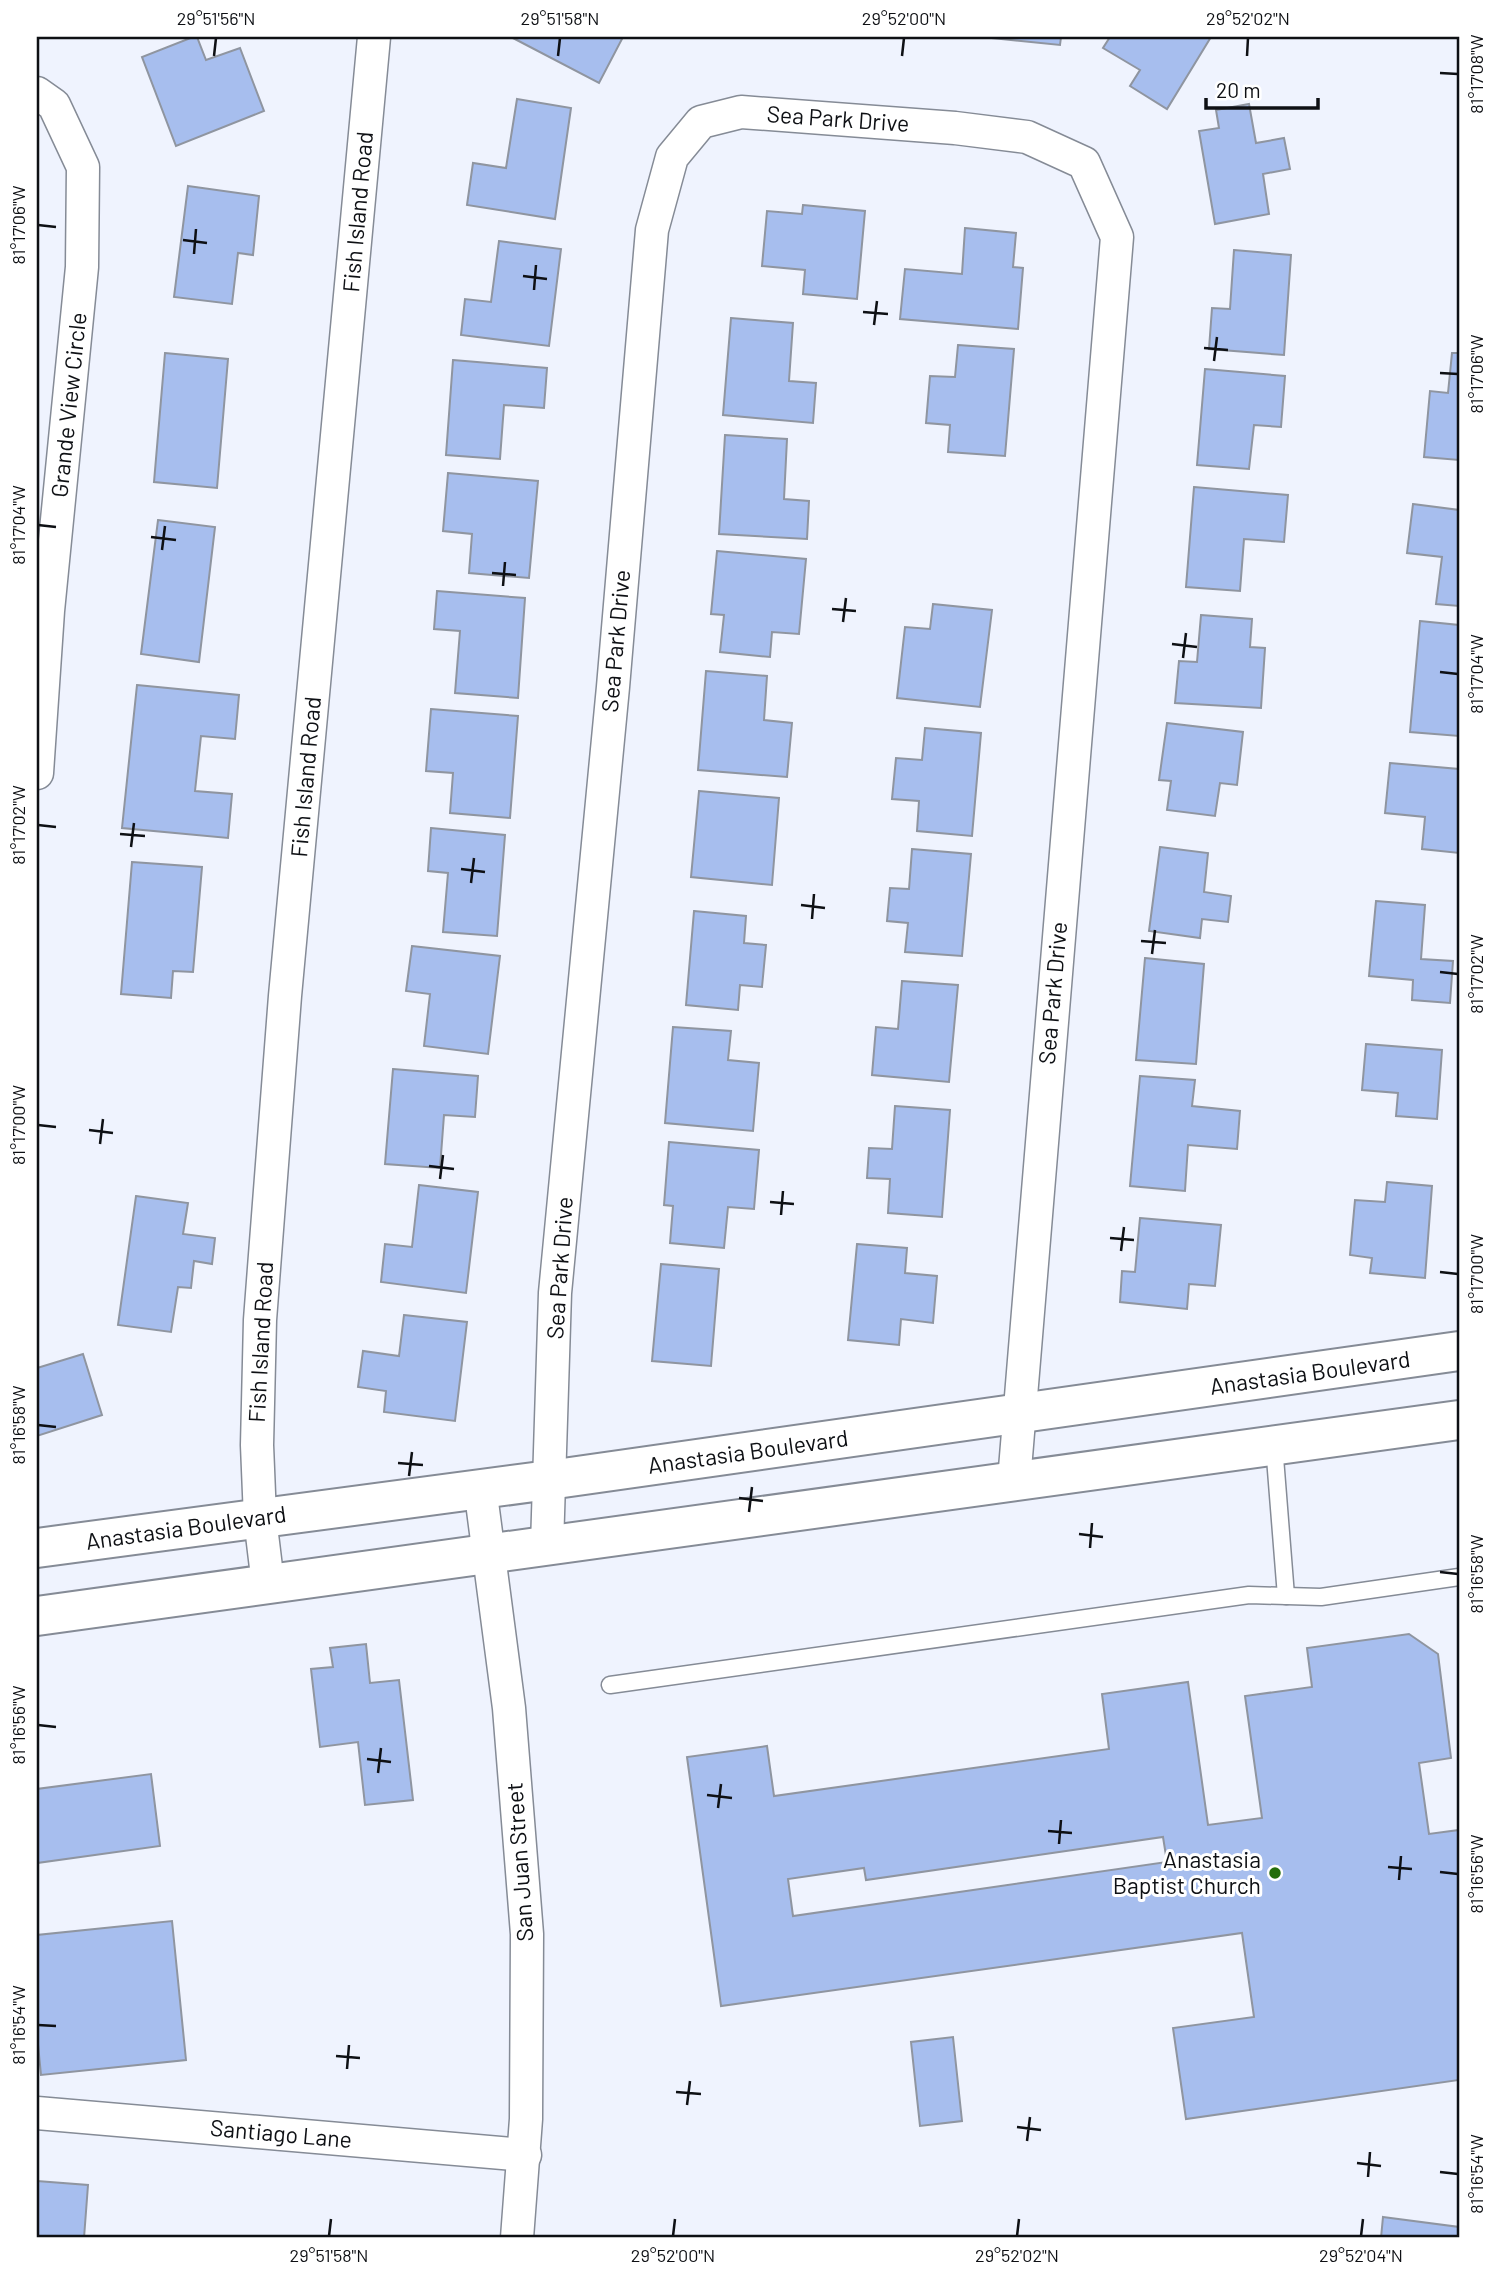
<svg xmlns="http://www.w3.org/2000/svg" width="1496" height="2275" viewBox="0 0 1496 2275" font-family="Barlow,sans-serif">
<rect width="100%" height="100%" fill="#eff3fe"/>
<!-- building -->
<g fill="#a7beee" stroke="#8f95a0" stroke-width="2" fill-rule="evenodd">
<polygon points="193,37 197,37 206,60 240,48 264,111 176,146 142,57"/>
<polygon points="511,37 623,37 599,83"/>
<polygon points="982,37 1061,37 1060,45"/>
<polygon points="1110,37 1211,37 1167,109 1130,86 1140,70 1103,48"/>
<polygon points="517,99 571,108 555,219 467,205 473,163 506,168"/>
<polygon points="1249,104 1256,143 1284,138 1290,169 1263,174 1269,214 1215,224 1199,131 1219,128 1216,110"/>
<polygon points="188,186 259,196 253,255 238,253 232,304 174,297"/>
<polygon points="803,205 865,211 857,299 803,294 805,270 762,266 767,211 802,214"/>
<polygon points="965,228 1016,233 1013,267 1023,268 1018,329 900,319 905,269 962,274"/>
<polygon points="499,241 561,249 549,346 461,335 465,299 491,302"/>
<polygon points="1234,250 1291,255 1284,355 1209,349 1212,308 1230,309"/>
<polygon points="731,318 793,323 789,381 816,383 813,423 723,415"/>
<polygon points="958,345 1014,349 1005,456 948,452 950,425 926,423 930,376 955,377"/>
<polygon points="165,353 228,359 217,488 154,482"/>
<polygon points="1452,353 1459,353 1459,460 1424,457 1430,391 1448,393"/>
<polygon points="453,360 547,368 544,408 504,405 500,459 446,455"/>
<polygon points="1205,369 1285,376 1281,427 1254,425 1249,469 1197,465"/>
<polygon points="725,435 787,439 784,499 809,501 807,539 719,534"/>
<polygon points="448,473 538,481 529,578 469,573 472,534 443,531"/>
<polygon points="1194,487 1288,495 1284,542 1244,539 1240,591 1186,587"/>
<polygon points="1413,504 1459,510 1459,606 1436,604 1442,557 1407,553"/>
<polygon points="158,520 215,527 199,662 141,654"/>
<polygon points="717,551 806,559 799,634 772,632 770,657 720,652 724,615 711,614"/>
<polygon points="437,591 525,598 518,698 455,693 460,631 434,629"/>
<polygon points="933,604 992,610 980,707 897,698 905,627 930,629"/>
<polygon points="1201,615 1252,619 1250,647 1265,648 1261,708 1175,703 1179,661 1197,662"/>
<polygon points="1420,621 1459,625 1459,736 1410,732"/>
<polygon points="706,671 767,676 764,720 792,723 787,777 698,770"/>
<polygon points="137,685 239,695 235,739 201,736 195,791 232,794 228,838 122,828"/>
<polygon points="431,709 518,716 510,818 450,813 453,773 426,771"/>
<polygon points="1167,723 1243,732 1237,785 1220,783 1215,816 1167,810 1171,781 1159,780"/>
<polygon points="925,728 981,733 972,836 917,831 919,801 892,799 896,758 922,760"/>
<polygon points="1390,763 1459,769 1459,853 1422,849 1425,817 1385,813"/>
<polygon points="699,791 779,798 772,885 691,877"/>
<polygon points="431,828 505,835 497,936 443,932 448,873 428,871"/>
<polygon points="1160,847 1208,853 1204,892 1231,896 1228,922 1202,919 1200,938 1149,931"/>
<polygon points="912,849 971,854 962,956 905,952 908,923 887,921 890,888 909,889"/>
<polygon points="132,862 202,867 193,972 173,971 171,998 121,994"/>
<polygon points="1376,901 1425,905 1421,959 1453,961 1450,1003 1412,1000 1413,980 1369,976"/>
<polygon points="694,911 746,916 744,943 766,945 762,987 740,985 738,1010 686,1005"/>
<polygon points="412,946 500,956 488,1054 424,1046 430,994 406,991"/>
<polygon points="1145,958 1204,964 1196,1064 1136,1060"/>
<polygon points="902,981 958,985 949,1082 872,1075 876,1027 898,1029"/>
<polygon points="673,1027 731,1031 728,1060 759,1063 753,1131 665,1123"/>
<polygon points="1366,1044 1442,1050 1437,1119 1396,1116 1398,1093 1362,1090"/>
<polygon points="393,1069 478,1076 475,1117 444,1115 440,1168 385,1164"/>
<polygon points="1140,1076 1195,1080 1192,1106 1240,1111 1237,1149 1188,1145 1185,1191 1130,1186"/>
<polygon points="895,1106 950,1110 942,1217 888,1213 890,1179 867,1178 869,1148 892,1149"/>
<polygon points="669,1142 759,1150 754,1209 728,1207 724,1248 670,1243 673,1206 664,1205"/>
<polygon points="1387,1182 1432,1186 1425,1278 1370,1273 1372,1258 1350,1255 1355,1200 1385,1202"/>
<polygon points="419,1185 478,1192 466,1293 381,1282 385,1244 412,1247"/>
<polygon points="136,1196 188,1203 183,1234 215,1238 212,1264 194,1261 191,1288 178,1287 171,1332 118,1325"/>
<polygon points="1140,1218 1221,1225 1215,1286 1189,1284 1187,1309 1120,1302 1122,1271 1135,1272"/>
<polygon points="857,1244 907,1248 905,1273 937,1276 933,1323 901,1319 899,1345 848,1340"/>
<polygon points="661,1264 719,1269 711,1366 652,1361"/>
<polygon points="404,1315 467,1322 455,1421 384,1412 386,1391 358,1387 363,1351 399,1356"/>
<polygon points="83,1354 102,1415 37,1436 37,1368"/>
<path d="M 1409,1634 L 1438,1654 L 1451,1758 L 1419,1763 L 1429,1834 L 1459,1830 L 1459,2080 L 1186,2119 L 1173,2028 L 1254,2017 L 1242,1933 L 721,2006 L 687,1757 L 767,1746 L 774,1796 L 1109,1749 L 1102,1694 L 1188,1682 L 1208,1825 L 1262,1818 L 1245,1696 L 1312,1687 L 1307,1648 ZM 1163,1837 L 1167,1862 L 793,1916 L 788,1879 L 864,1868 L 866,1880 Z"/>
<polygon points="366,1644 370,1683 399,1680 413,1800 365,1805 358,1742 320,1747 311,1669 333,1667 330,1648"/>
<polygon points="151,1774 160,1846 37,1863 37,1789"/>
<polygon points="172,1921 186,2060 41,2075 37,2034 37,1935"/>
<polygon points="953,2037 962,2121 920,2126 911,2042"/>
<polygon points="37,2181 88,2185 84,2238 37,2238"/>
<polygon points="1383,2217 1459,2227 1459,2238 1381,2238"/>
</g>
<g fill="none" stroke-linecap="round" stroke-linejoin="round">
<defs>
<g id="lane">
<polyline points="1274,1445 1286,1596"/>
<polyline points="610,1685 1249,1595 1321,1597 1459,1577"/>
</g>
<g id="street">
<polyline points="37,93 54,105 83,167 82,267 48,611 37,773"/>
<polyline points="480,1487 509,1708 527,1934 526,2119 517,2238"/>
<polyline points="547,1546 555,1293 613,687 652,230 672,157 701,122 741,112 955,128 1027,137 1084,163 1117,237 1014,1481"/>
<polyline points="268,1584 260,1518 257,1445 260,1320 285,996 374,37"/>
<polyline points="37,2113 525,2155"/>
</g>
<g id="primary">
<polyline points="37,1548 549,1480 1459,1351"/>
<polyline points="37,1616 1459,1420"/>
</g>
</defs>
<!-- lane casing -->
<use href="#lane" stroke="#858b96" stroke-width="19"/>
<!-- street casing -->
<use href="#street" stroke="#858b96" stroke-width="35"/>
<!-- primary casing -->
<use href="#primary" stroke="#858b96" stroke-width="42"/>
<!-- lane -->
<use href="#lane" stroke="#fff" stroke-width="16"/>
<!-- street -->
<use href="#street" stroke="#fff" stroke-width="32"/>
<!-- primary -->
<use href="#primary" stroke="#fff" stroke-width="38"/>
</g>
<!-- ticks -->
<path fill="none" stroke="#0e1014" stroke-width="2.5" d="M 214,56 L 216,38M 558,56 L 560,38M 902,56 L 904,38M 1247,56 L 1248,38M 1440,73 L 1458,74M 38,225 L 56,227M 183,240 L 207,243M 194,254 L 196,229M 523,276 L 547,279M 534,290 L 536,265M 863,312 L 888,314M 874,325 L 877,301M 1204,348 L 1228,350M 1214,361 L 1217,337M 1440,373 L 1458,374M 38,525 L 56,527M 151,537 L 176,540M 162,550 L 165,526M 492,573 L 516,575M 503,586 L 505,562M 832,609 L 856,611M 843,622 L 846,598M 1172,644 L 1197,647M 1183,658 L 1186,633M 1440,672 L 1458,674M 38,825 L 56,827M 120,834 L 145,836M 131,847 L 134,823M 461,869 L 485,872M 471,883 L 474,858M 801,905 L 825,908M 812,919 L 814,894M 1141,941 L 1166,943M 1152,954 L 1155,930M 1440,972 L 1458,974M 38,1125 L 56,1127M 89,1130 L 113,1133M 100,1144 L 103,1119M 429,1166 L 454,1169M 440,1179 L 443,1155M 770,1202 L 794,1204M 781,1215 L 783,1191M 1110,1238 L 1134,1240M 1121,1251 L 1124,1227M 1440,1272 L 1458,1274M 38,1425 L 56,1427M 398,1463 L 423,1465M 409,1476 L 412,1452M 739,1498 L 763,1501M 749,1512 L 752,1487M 1079,1534 L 1103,1537M 1090,1548 L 1092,1523M 1440,1572 L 1458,1574M 38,1725 L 56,1727M 367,1759 L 391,1762M 378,1773 L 381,1748M 707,1795 L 732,1798M 718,1808 L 721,1784M 1048,1831 L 1072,1833M 1059,1844 L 1061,1820M 1388,1867 L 1412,1869M 1440,1872 L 1458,1874M 1399,1880 L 1401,1856M 38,2025 L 56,2026M 336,2056 L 360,2058M 347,2069 L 349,2045M 676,2092 L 701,2094M 687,2105 L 690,2081M 1017,2127 L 1041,2130M 1027,2141 L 1030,2117M 1357,2163 L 1381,2166M 1440,2172 L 1458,2174M 1368,2177 L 1370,2152M 329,2236 L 331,2219M 673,2236 L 675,2219M 1017,2236 L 1019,2219M 1361,2236 L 1363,2219"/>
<!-- markers -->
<circle fill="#246d0b" stroke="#fff" stroke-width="2.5" cx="1275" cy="1873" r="7"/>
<g text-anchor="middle" stroke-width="6" stroke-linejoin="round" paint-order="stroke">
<!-- street labels -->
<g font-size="23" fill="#0e1014" stroke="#fff">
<text transform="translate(838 119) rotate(4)" y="8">Sea Park Drive</text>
<text transform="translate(358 212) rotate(-85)" y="8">Fish Island Road</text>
<text transform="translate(69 405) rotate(-84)" y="8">Grande View Circle</text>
<text transform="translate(616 641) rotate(-85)" y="8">Sea Park Drive</text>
<text transform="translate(306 777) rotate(-85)" y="8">Fish Island Road</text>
<text transform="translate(1053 993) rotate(-85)" y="8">Sea Park Drive</text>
<text transform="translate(560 1268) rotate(-86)" y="8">Sea Park Drive</text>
<text transform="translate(261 1342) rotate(-87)" y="8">Fish Island Road</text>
<text transform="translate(1310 1373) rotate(-8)" y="8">Anastasia Boulevard</text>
<text transform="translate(748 1452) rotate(-8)" y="8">Anastasia Boulevard</text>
<text transform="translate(186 1528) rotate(-8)" y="8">Anastasia Boulevard</text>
<text transform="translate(520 1862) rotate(-94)" y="8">San Juan Street</text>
<text transform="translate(281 2134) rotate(5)" y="8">Santiago Lane</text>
</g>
<!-- poi labels -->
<g font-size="23" fill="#0e1014" stroke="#fff" text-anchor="end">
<text x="1261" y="1868">Anastasia<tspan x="1261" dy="26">Baptist Church</tspan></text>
</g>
</g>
<!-- border -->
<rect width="1496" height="2275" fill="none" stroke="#ffffff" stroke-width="77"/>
<!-- scale -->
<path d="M1206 98v10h112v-10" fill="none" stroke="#0e1014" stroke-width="3.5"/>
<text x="1216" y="98" font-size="21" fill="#0e1014" stroke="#ffffff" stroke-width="5" paint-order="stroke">20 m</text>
<rect x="38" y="38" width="1420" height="2198" fill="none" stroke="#0e1014" stroke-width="2.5"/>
<g font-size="18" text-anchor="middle" fill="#0e1014">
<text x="216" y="25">29°51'56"N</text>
<text x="560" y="25">29°51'58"N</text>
<text x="904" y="25">29°52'00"N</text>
<text x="1248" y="25">29°52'02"N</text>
<text transform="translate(1477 74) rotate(-90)" y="6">81°17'08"W</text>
<text transform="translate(19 225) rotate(-90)" y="6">81°17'06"W</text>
<text transform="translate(1477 374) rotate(-90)" y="6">81°17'06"W</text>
<text transform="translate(19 525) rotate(-90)" y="6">81°17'04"W</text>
<text transform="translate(1477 674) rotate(-90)" y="6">81°17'04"W</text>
<text transform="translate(19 825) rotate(-90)" y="6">81°17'02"W</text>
<text transform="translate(1477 974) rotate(-90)" y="6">81°17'02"W</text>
<text transform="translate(19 1125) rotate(-90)" y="6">81°17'00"W</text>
<text transform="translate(1477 1274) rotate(-90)" y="6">81°17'00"W</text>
<text transform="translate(19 1425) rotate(-90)" y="6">81°16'58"W</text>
<text transform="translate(1477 1574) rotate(-90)" y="6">81°16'58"W</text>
<text transform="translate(19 1725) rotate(-90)" y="6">81°16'56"W</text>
<text transform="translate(1477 1874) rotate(-90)" y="6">81°16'56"W</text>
<text transform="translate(19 2025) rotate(-90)" y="6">81°16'54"W</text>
<text transform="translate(1477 2174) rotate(-90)" y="6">81°16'54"W</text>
<text x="329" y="2262">29°51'58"N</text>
<text x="673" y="2262">29°52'00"N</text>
<text x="1017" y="2262">29°52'02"N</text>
<text x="1361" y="2262">29°52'04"N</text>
</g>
</svg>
